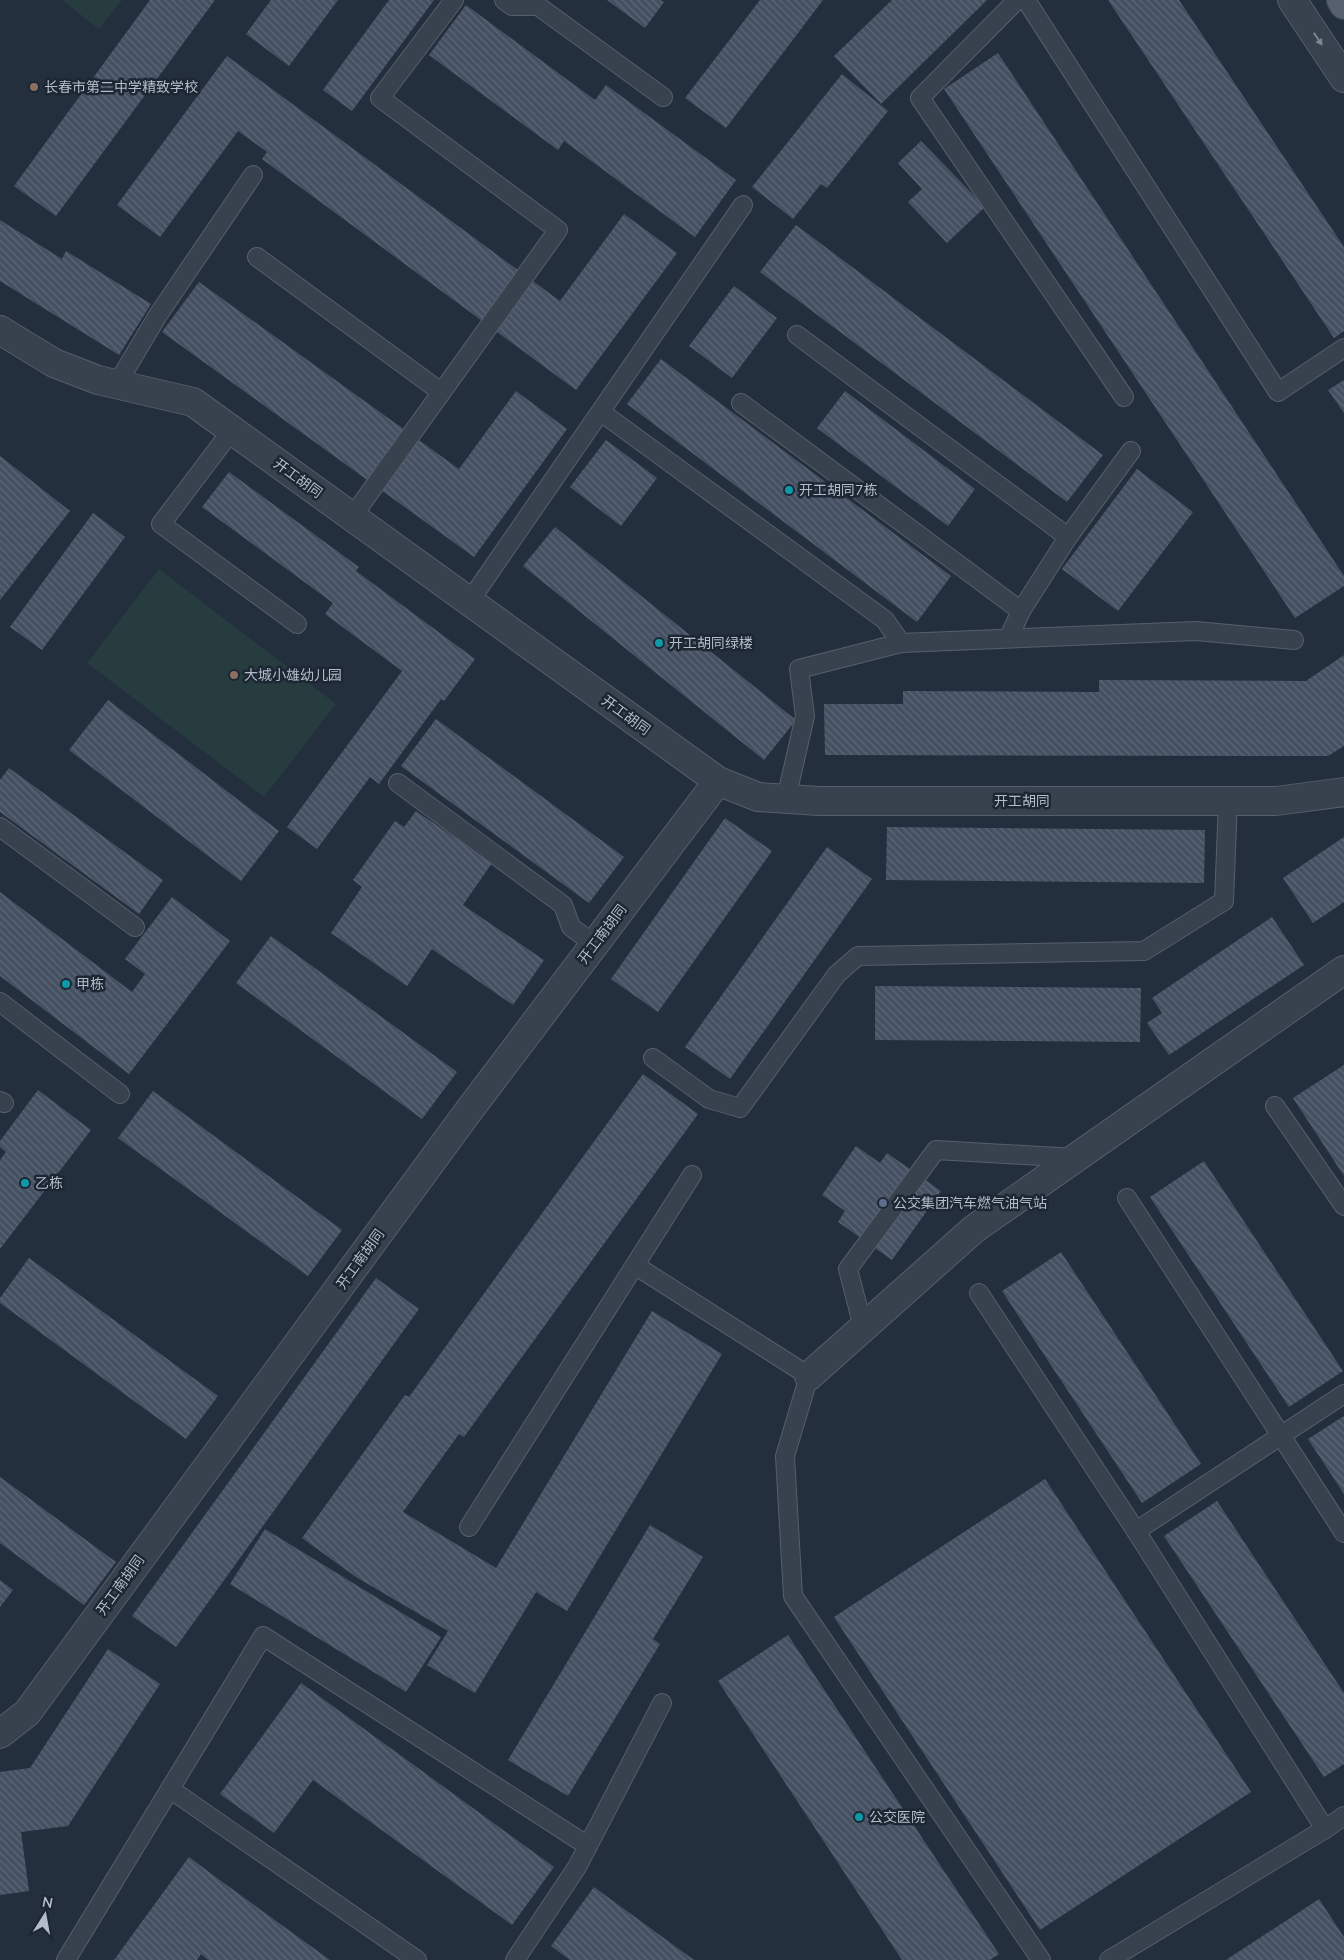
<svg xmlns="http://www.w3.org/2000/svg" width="1344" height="1960" viewBox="0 0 1344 1960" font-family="'Nunito Sans','Noto Sans SC',sans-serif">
<defs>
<pattern id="building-back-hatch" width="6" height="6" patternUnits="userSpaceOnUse" patternTransform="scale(1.25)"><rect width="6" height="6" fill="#455162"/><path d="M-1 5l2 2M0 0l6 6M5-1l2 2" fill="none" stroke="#5d6877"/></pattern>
</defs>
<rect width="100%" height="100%" fill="#242f3e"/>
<!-- pitch -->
<g fill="#263c3f">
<polygon points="62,0 122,0 99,29"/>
<polygon points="159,569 336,704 264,797 87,663"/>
</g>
<!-- building -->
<g fill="url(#building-back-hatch)">
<polygon points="150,0 215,0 56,216 14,186"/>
<polygon points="271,0 338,0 289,66 246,34"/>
<polygon points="389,0 434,0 352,111 323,90"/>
<polygon points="607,0 660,0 664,2 645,28"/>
<polygon points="760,0 823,0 726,128 685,98"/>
<polygon points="892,0 987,0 881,104 834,56"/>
<polygon points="1108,0 1179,0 1344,247 1344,331 1334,338"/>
<polygon points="466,5 595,100 606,85 736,180 695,237 564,141 558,150 429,55"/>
<polygon points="998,53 1344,576 1344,586 1295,618 944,89"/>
<polygon points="227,56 560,301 624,214 677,253 576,390 262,159 267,152 238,131 160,237 117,205"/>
<polygon points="842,74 888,111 827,188 821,184 793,219 752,187"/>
<polygon points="921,141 985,207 947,243 908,202 922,189 898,163"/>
<polygon points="0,220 62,259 66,251 151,304 119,355 0,281"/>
<polygon points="796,225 1103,455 1067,502 760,272"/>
<polygon points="199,282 459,469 516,391 567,429 474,557 162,332"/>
<polygon points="734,286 777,318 732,378 689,346"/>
<polygon points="661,359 951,576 917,622 627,404"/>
<polygon points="1344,380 1344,413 1328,390"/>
<polygon points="845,391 975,489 948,526 817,428"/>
<polygon points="606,440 657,478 621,526 570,487"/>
<polygon points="0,456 70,511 0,600"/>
<polygon points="1137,469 1193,512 1118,611 1062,569"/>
<polygon points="229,472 359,567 356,571 475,659 444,701 441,699 379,784 370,777 317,849 287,827 402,671 325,614 333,603 202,507"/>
<polygon points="93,513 125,537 42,650 10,627"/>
<polygon points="555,527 796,720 764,760 523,566"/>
<polygon points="1344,655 1344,746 1328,756 825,755 824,704 903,704 903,691 1099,692 1099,680 1306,681"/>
<polygon points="108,700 279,831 241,881 69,750"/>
<polygon points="436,719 624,857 589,903 401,766"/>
<polygon points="9,768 163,880 139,914 0,812 0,780"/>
<polygon points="416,811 492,863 463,905 544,960 513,1005 432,949 407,986 331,933 362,887 353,880 395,821 404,827"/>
<polygon points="725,818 772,851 658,1012 611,979"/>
<polygon points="887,827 1205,830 1204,883 886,880"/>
<polygon points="1344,837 1344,902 1313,923 1283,878"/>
<polygon points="827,847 872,879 730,1079 685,1047"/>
<polygon points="0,892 132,992 145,974 125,959 172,897 230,941 129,1074 0,976"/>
<polygon points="1272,917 1304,965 1169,1055 1147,1023 1162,1013 1152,998"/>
<polygon points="271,936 457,1072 422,1119 236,983"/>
<polygon points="875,986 1141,988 1140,1042 875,1040"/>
<polygon points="1344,1065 1344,1176 1293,1098"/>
<polygon points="643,1074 698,1114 464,1437 459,1434 403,1512 496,1568 652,1311 722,1354 567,1611 536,1592 475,1693 427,1665 448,1631 356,1577 302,1538 405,1395 409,1397"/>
<polygon points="38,1090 91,1130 0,1249 0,1160 6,1152 0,1147 0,1141"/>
<polygon points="153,1091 342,1230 308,1276 118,1138"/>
<polygon points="856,1146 880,1163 887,1153 941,1191 892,1260 838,1222 845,1211 822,1195"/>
<polygon points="1204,1161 1343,1371 1289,1407 1150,1197"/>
<polygon points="1061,1252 1201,1464 1142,1503 1002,1291"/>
<polygon points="29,1258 218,1396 186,1439 0,1303 0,1298"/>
<polygon points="376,1278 419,1309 176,1647 132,1616"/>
<polygon points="1344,1416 1344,1494 1308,1439"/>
<polygon points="0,1477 116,1562 84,1605 0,1543"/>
<polygon points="1045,1479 1251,1792 1040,1930 834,1617"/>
<polygon points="1217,1501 1344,1693 1344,1764 1324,1777 1164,1536"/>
<polygon points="650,1525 703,1557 653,1639 660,1644 568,1796 508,1760"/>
<polygon points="265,1529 441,1637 406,1692 230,1584"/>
<polygon points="0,1580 13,1590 0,1607"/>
<polygon points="788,1635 999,1954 990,1960 902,1960 718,1681"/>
<polygon points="108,1649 160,1684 68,1826 21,1832 29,1891 0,1895 0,1772 30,1768"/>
<polygon points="301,1683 554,1867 512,1925 313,1780 274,1833 220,1794"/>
<polygon points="189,1857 221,1881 330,1960 208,1960 201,1954 197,1960 114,1960"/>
<polygon points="594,1887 694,1960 570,1960 551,1946"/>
<polygon points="1319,1899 1344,1937 1344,1960 1226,1960"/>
</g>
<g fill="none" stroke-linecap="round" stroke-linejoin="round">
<defs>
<g id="service">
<polyline points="504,0 512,6 538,6 663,97"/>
<polyline points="1017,0 920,98 1124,397"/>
<polyline points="1026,0 1278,392 1344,348"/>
<polyline points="257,257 441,392"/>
<polyline points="797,335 1068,537 1021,611 1009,637"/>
<polyline points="117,384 158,315 253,175"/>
<polyline points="741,403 1021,611"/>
<polyline points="601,412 885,620 901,643"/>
<polyline points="232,430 161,524 297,624"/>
<polyline points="352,517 558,230 380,98 454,0"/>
<polyline points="1068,537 1131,451"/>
<polyline points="469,602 743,205"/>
<polyline points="398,783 563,905 571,927 594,944"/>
<polyline points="786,799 805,716 799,669 901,643 1196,631 1294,640"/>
<polyline points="0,827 135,927"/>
<polyline points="0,1002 120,1094"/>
<polyline points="653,1058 709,1099 740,1108 837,974 858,956 1144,951 1224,901 1228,801"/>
<polyline points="0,1101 4,1103"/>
<polyline points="1275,1106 1344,1206"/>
<polyline points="1127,1198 1344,1533"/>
<polyline points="636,1266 809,1376 785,1456 793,1596 1041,1960"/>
<polyline points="979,1293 1136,1531 1325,1829 1344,1816"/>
<polyline points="863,1327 848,1269 936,1150 1076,1158"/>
<polyline points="469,1527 692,1175"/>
<polyline points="1136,1531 1344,1394"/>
<polyline points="170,1789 417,1960"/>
<polyline points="66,1960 263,1636 588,1846"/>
<polyline points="515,1960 577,1867 662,1703"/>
<polyline points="1109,1960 1325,1829"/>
</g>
<g id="minor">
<polyline points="809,1376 974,1229 1344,970"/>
<polyline points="0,1734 27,1713 470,1109 718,781"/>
</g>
<g id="tertiary">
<polyline points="1292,0 1344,78"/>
<polyline points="0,330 54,363 98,380 193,402 718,781 758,797 819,801 1276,801 1344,792"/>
</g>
<polyline id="primary" points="1341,0 1344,5"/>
</defs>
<!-- service casing -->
<use href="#service" stroke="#565f6c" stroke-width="20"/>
<!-- minor casing -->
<use href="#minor" stroke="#565f6c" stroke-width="30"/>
<!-- tertiary casing -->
<use href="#tertiary" stroke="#565f6c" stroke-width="30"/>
<!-- primary casing -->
<use href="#primary" stroke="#414a57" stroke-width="30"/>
<!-- service -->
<use href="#service" stroke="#38414e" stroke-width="18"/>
<!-- minor -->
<use href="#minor" stroke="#38414e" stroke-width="28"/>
<!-- tertiary -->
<use href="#tertiary" stroke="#38414e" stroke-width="28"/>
<!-- primary -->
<use href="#primary" stroke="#56606e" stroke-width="28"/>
</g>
<!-- one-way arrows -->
<defs><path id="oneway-solid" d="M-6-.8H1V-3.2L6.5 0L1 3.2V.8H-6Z" transform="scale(1.25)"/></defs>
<use fill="#7c8592" href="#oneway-solid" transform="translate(1318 39) rotate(56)"/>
<!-- markers -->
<g fill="#8d6e63" stroke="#1d2633" stroke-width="2">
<circle cx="34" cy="87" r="5"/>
<circle cx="234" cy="675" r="5"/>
</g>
<g fill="#0f9aa8" stroke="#1d2633" stroke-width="2">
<circle cx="789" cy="490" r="5"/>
<circle cx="659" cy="643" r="5"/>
<circle cx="66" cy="984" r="5"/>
<circle cx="25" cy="1183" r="5"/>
<circle cx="859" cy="1817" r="5"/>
</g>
<circle fill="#5c6f8a" stroke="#1d2633" stroke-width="2" cx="883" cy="1203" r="5"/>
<g text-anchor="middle" stroke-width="5" stroke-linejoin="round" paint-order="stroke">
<!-- poi labels -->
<g font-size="14" fill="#b4bcc9" stroke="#1d2633" text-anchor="start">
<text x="44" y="92">长春市第二中学精致学校</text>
<text x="799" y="495">开工胡同7栋</text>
<text x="669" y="648">开工胡同绿楼</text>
<text x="244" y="680">大城小雄幼儿园</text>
<text x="76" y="989">甲栋</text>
<text x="35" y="1188">乙栋</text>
<text x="893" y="1208">公交集团汽车燃气油气站</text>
<text x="869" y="1822">公交医院</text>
</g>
<!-- street labels -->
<g font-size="14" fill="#b4bcc9" stroke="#1d2633">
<text transform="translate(298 478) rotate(36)" y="5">开工胡同</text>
<text transform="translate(626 715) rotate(36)" y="5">开工胡同</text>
<text x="1022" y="806">开工胡同</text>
<text transform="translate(602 934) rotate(-53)" y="5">开工南胡同</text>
<text transform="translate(360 1259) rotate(-54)" y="5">开工南胡同</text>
<text transform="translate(120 1585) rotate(-54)" y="5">开工南胡同</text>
</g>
</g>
<!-- north arrow -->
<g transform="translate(45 1915) rotate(11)" stroke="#1d2633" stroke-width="4" paint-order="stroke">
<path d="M0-4L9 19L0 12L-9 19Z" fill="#b4bcc9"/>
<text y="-8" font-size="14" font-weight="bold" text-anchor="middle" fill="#b4bcc9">N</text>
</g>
</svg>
